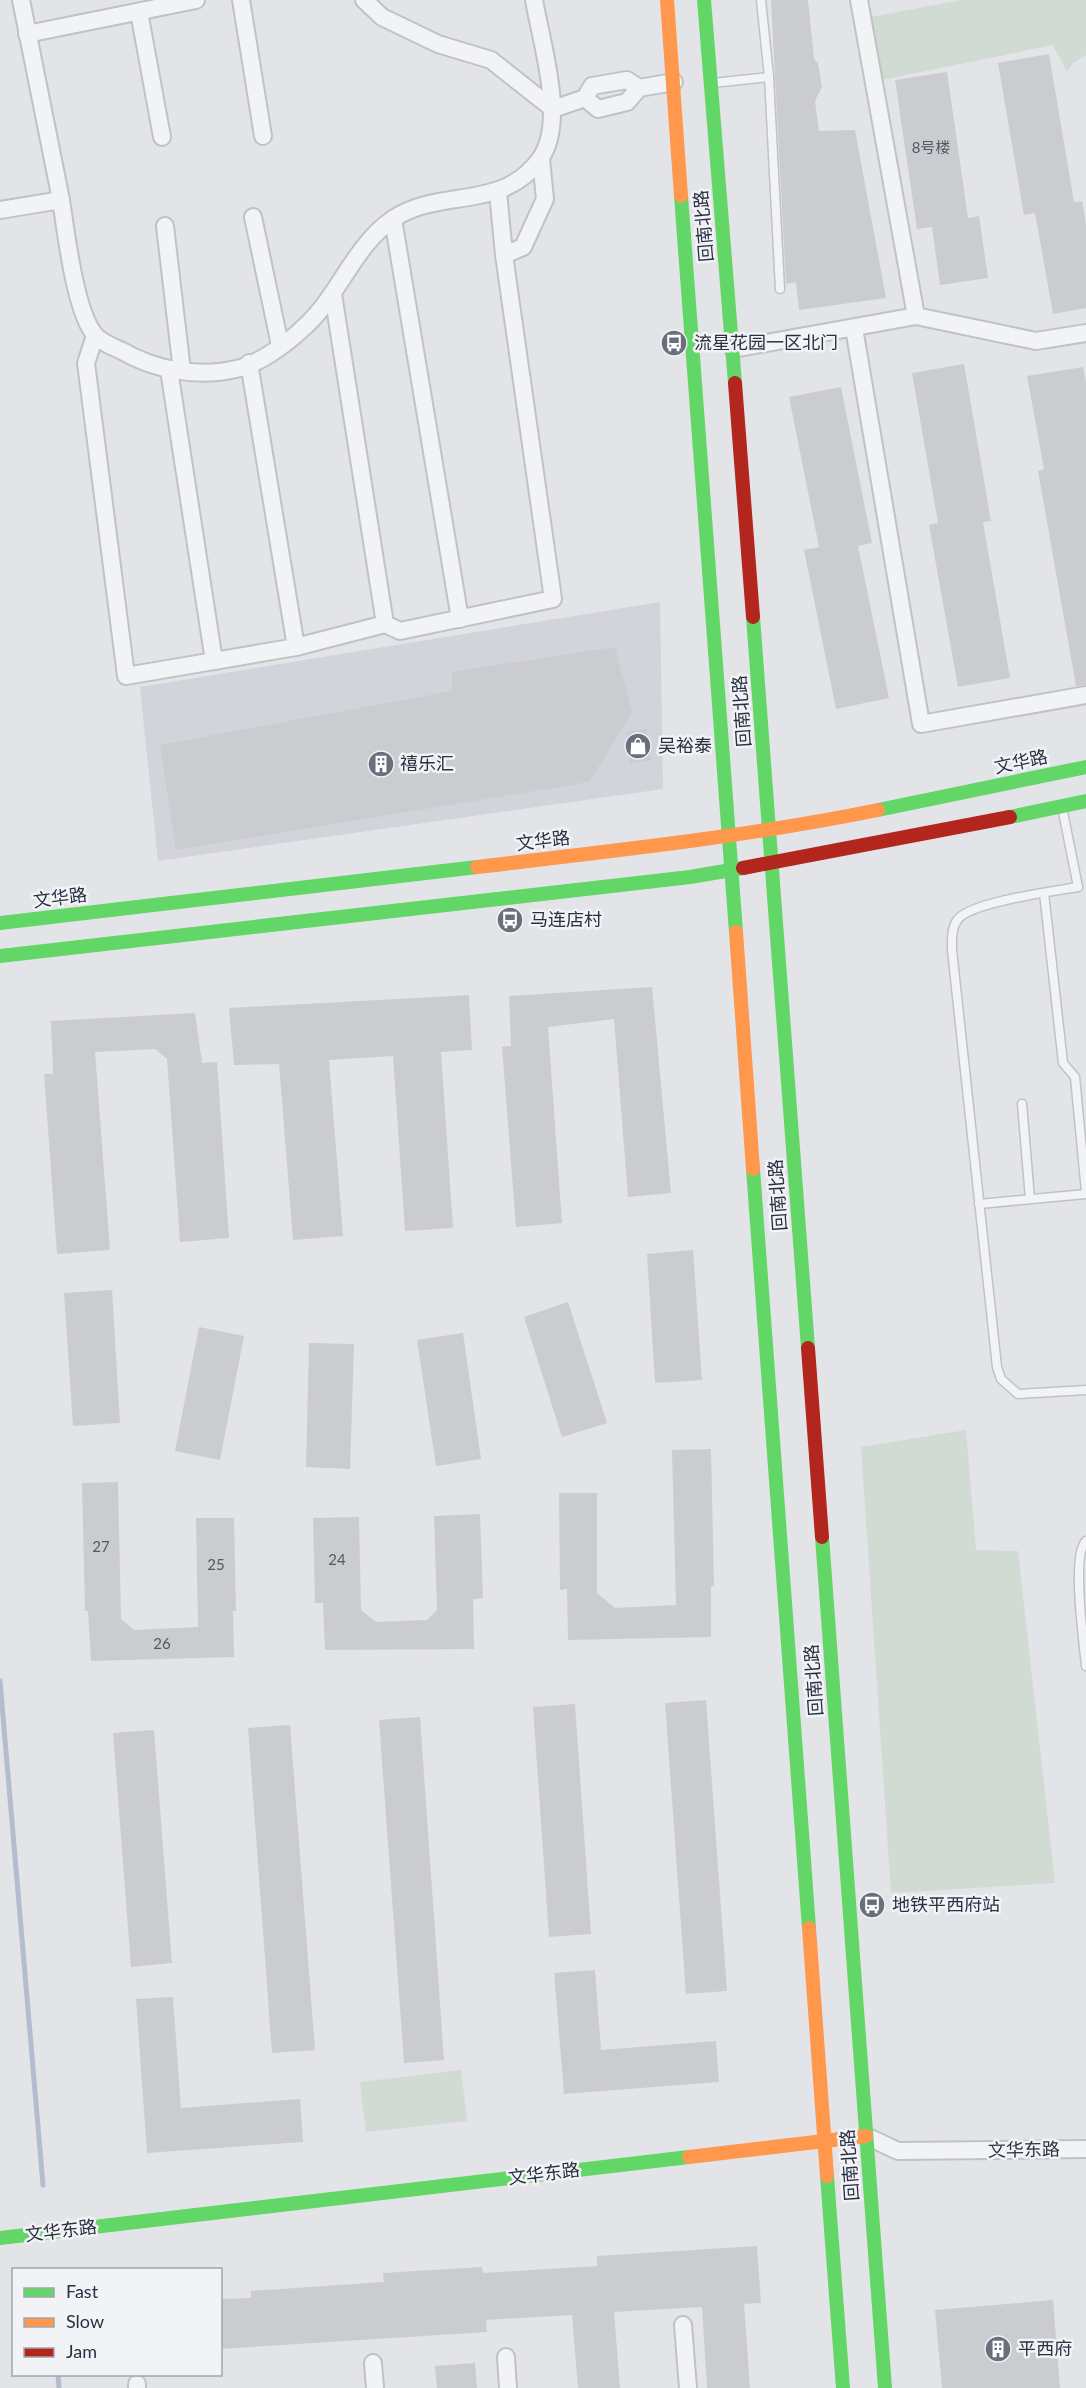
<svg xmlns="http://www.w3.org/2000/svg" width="1086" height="2388" viewBox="0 0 1086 2388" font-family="Lato,'Noto Sans SC',sans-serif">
<rect width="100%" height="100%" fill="#e3e4e8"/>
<!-- built -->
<polygon fill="#d2d3db" points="660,602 663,789 158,861 140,687"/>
<!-- green -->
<g fill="#d2dad4">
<polygon points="961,0 1086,0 1086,55 1073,63 1067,72 1053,45 882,80 871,17"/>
<polygon points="966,1430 976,1550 1018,1551 1055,1883 891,1893 861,1447"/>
<polygon points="461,2070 467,2121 366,2132 360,2082"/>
</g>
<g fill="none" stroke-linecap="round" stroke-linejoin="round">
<!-- stream -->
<g stroke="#b4bcd0" stroke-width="5">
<polyline points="0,1681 43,2185"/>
<polyline points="58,2374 59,2388"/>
</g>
</g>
<!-- building -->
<g fill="#cbccd0">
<polygon points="771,0 808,0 814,59 818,63 822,87 815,101 819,131 855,130 886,298 799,310 796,282 786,284"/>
<polygon points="1049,54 1074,202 1082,201 1086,224 1086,308 1053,314 1035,213 1024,215 998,63"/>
<polygon points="947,72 968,218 979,216 988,278 940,285 932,227 917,229 895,80"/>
<polygon points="964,364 991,521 983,522 1010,678 958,687 929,525 938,523 912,373"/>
<polygon points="1083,367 1086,382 1086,685 1076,686 1038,471 1044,469 1027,376"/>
<polygon points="841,387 872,543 858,546 889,698 836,709 804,550 819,547 789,397"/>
<polygon points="615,647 632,713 589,782 176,850 160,745 452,691 452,672"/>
<polygon points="646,729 651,760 630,763 626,732"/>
<polygon points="652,987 671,1193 628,1197 614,1019 548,1027 562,1223 516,1227 502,1047 511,1046 509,996"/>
<polygon points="469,995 472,1050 441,1052 453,1228 405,1231 393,1056 329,1060 343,1236 293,1240 279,1064 234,1065 229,1008"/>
<polygon points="195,1013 202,1063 217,1062 229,1238 180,1242 167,1059 155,1049 95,1052 110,1250 57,1254 44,1074 53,1074 51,1021"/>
<polygon points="693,1250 702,1380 655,1383 647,1254"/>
<polygon points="112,1290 120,1423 73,1426 64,1293"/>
<polygon points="568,1302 607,1423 562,1437 524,1317"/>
<polygon points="199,1327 244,1336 220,1460 175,1451"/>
<polygon points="463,1333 481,1459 436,1466 417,1340"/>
<polygon points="309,1343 354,1344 350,1469 306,1467"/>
<polygon points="711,1449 714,1586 711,1586 711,1637 568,1640 567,1589 560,1590 559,1493 597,1493 597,1593 615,1608 676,1605 672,1450"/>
<polygon points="118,1482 121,1619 134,1630 198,1627 196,1518 234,1518 236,1611 233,1611 234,1657 91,1661 88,1611 85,1611 82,1483"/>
<polygon points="480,1514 483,1598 473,1599 474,1649 325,1650 323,1603 315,1603 313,1518 359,1517 361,1610 376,1622 427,1620 437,1610 434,1516"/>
<polygon points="706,1700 727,1991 686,1994 665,1703"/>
<polygon points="575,1704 591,1934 549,1937 533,1707"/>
<polygon points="420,1717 444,2060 404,2063 379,1720"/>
<polygon points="290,1725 315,2050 272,2053 248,1728"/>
<polygon points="154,1730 172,1963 131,1967 113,1733"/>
<polygon points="595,1970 601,2050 716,2041 719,2082 564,2094 554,1973"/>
<polygon points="173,1997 181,2108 300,2099 303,2142 147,2153 136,1999"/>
<polygon points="757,2246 761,2303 744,2304 750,2388 707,2388 702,2307 614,2312 620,2388 578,2388 572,2315 486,2320 487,2332 220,2349 220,2299 251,2298 251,2291 384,2282 383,2273 482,2267 483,2273 597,2266 597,2256"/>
<polygon points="1053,2300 1060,2388 942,2388 935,2310"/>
<polygon points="475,2363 477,2388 437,2388 435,2366"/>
</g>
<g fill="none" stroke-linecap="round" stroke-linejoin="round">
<defs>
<g id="lane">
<polyline points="761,0 769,77"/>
<polyline points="713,83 769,77 780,289"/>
<path d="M 1062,807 L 1078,887 C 1054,891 972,902 958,919 C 951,928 952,939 952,950 L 997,1367 L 1001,1379 L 1018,1394 L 1086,1390"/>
<polyline points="1044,893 1063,1063 1075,1077 1086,1192"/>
<polyline points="1022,1104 1030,1199"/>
<polyline points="979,1204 1086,1194"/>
<path d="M 1086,1541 C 1071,1554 1084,1644 1086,1666"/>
</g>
<g id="street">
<polyline points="21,0 61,200"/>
<polyline points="241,0 263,136"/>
<polyline points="364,0 382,17 438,44 491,60 553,109 585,98 592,86 627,80 639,88"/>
<polyline points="859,0 916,316"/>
<polyline points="139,12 162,137"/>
<polyline points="27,34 196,0"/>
<polyline points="585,98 598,109 627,102 639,88 674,82"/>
<polyline points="498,192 504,255"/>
<path d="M 0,210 L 61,200 C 66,232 75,312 95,335 C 100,342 114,347 122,351 C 155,370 198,378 236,369 C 257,365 285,345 301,330 C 338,299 353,246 393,219 C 440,187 502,212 540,159 C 567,122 541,42 534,0"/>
<polyline points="253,217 280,345"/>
<polyline points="393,219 460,619"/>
<polyline points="165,226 182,371"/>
<polyline points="333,294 385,624 400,631 553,599 504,255 523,247 545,199 541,159"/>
<polyline points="854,328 921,724 1086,695"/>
<polyline points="95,336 86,363 126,676 296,647 385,624"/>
<polyline points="733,349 916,316 1036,341 1086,333"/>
<polyline points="249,363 296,647"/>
<polyline points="169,370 214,661"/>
<polyline points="866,2136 898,2151 1086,2149"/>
<polyline points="683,2325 688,2388"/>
<polyline points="506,2357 508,2388"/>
<polyline points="373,2363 375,2388"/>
<polyline points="137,2384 137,2388"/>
</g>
</defs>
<!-- lane casing -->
<use href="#lane" stroke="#c1c2c6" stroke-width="11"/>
<!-- street casing -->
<use href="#street" stroke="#c1c2c6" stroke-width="20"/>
<!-- lane -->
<use href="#lane" stroke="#f2f3f5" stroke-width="8"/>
<!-- street -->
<use href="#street" stroke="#f2f3f5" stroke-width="16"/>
<!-- fast -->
<g stroke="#63d668" stroke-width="14">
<polyline points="704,0 735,383"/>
<polyline points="681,196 736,932"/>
<polyline points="753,617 808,1348"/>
<polyline points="878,810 1086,767"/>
<polyline points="1010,817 1086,801"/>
<polyline points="0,923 477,867"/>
<polyline points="0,956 690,877 743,868"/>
<polyline points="753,1169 809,1928"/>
<polyline points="822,1537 885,2388"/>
<polyline points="827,2176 843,2388"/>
<polyline points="0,2238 689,2157"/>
</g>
<!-- slow -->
<g stroke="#ff974d" stroke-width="14">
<polyline points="667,0 681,196"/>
<path d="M 477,867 C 611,851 745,837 878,810"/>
<polyline points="736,932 753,1169"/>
<polyline points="809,1928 827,2176"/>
<polyline points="689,2157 866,2136"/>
</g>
<!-- jam -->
<g stroke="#b3261e" stroke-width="14">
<polyline points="735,383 753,617"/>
<polyline points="743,868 1010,817"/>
<polyline points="808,1348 822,1537"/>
</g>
</g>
<!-- icons -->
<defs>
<symbol id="bus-disc" viewBox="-11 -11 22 22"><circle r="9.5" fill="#6b6e7b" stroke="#f1f3f7"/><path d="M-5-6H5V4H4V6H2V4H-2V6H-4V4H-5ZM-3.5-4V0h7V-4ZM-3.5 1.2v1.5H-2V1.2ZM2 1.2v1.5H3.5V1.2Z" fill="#fff"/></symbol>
<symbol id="shop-disc" viewBox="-11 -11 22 22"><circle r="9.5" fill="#6b6e7b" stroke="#f1f3f7"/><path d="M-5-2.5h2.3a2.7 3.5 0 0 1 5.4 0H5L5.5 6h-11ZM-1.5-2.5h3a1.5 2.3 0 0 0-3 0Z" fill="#fff"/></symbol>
<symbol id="building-disc" viewBox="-11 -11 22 22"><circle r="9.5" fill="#6b6e7b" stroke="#f1f3f7"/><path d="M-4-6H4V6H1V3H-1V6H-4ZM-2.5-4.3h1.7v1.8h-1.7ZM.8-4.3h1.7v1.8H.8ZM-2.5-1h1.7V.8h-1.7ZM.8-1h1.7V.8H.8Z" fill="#fff"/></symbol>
</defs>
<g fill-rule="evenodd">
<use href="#bus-disc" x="659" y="328" width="30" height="30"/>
<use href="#shop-disc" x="623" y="731" width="30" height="30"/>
<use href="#building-disc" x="366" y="749" width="30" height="30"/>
<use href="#bus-disc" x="495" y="905" width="30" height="30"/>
<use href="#bus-disc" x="857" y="1890" width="30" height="30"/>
<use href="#building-disc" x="983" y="2334" width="30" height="30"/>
</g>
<g text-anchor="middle" stroke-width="5" stroke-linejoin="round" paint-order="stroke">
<!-- number labels -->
<g font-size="15" fill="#545765">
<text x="931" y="153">8号楼</text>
<text x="101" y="1552">27</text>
<text x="337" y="1565">24</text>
<text x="216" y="1570">25</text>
<text x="162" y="1649">26</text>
</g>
<!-- street labels -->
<g font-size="18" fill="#2b2f40" stroke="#f1f3f7">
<text transform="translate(704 226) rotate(-95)" y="6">回南北路</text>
<text transform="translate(742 711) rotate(-94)" y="6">回南北路</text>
<text transform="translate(1021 762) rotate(-12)" y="6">文华路</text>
<text transform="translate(543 841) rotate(-7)" y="6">文华路</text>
<text transform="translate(60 898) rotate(-7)" y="6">文华路</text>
<text transform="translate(778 1195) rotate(-94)" y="6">回南北路</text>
<text transform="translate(814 1680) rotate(-94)" y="6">回南北路</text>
<text transform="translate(1024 2150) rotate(-1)" y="6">文华东路</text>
<text transform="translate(850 2165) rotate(-94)" y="6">回南北路</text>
<text transform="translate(544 2174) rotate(-7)" y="6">文华东路</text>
<text transform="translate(61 2231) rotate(-7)" y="6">文华东路</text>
</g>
<!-- poi labels -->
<g font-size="18" fill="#2b2f40" stroke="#f1f3f7" text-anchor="start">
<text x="694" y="349">流星花园一区北门</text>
<text x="658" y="752">吴裕泰</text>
<text x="400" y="770">禧乐汇</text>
<text x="530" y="926">马连店村</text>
<text x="892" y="1911">地铁平西府站</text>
<text x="1018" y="2355">平西府</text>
</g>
</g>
<!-- legend -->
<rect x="12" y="2268" width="210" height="108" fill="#f1f3f7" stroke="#a2a5ae" stroke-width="1.5"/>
<rect x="24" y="2288" width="30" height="9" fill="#63d668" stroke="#a2a5ae" stroke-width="1.5"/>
<text x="66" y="2298" font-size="18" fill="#2b2f40">Fast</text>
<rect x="24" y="2318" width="30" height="9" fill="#ff974d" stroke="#a2a5ae" stroke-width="1.5"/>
<text x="66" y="2328" font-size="18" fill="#2b2f40">Slow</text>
<rect x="24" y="2348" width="30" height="9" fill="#b3261e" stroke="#a2a5ae" stroke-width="1.5"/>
<text x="66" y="2358" font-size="18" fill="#2b2f40">Jam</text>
</svg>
